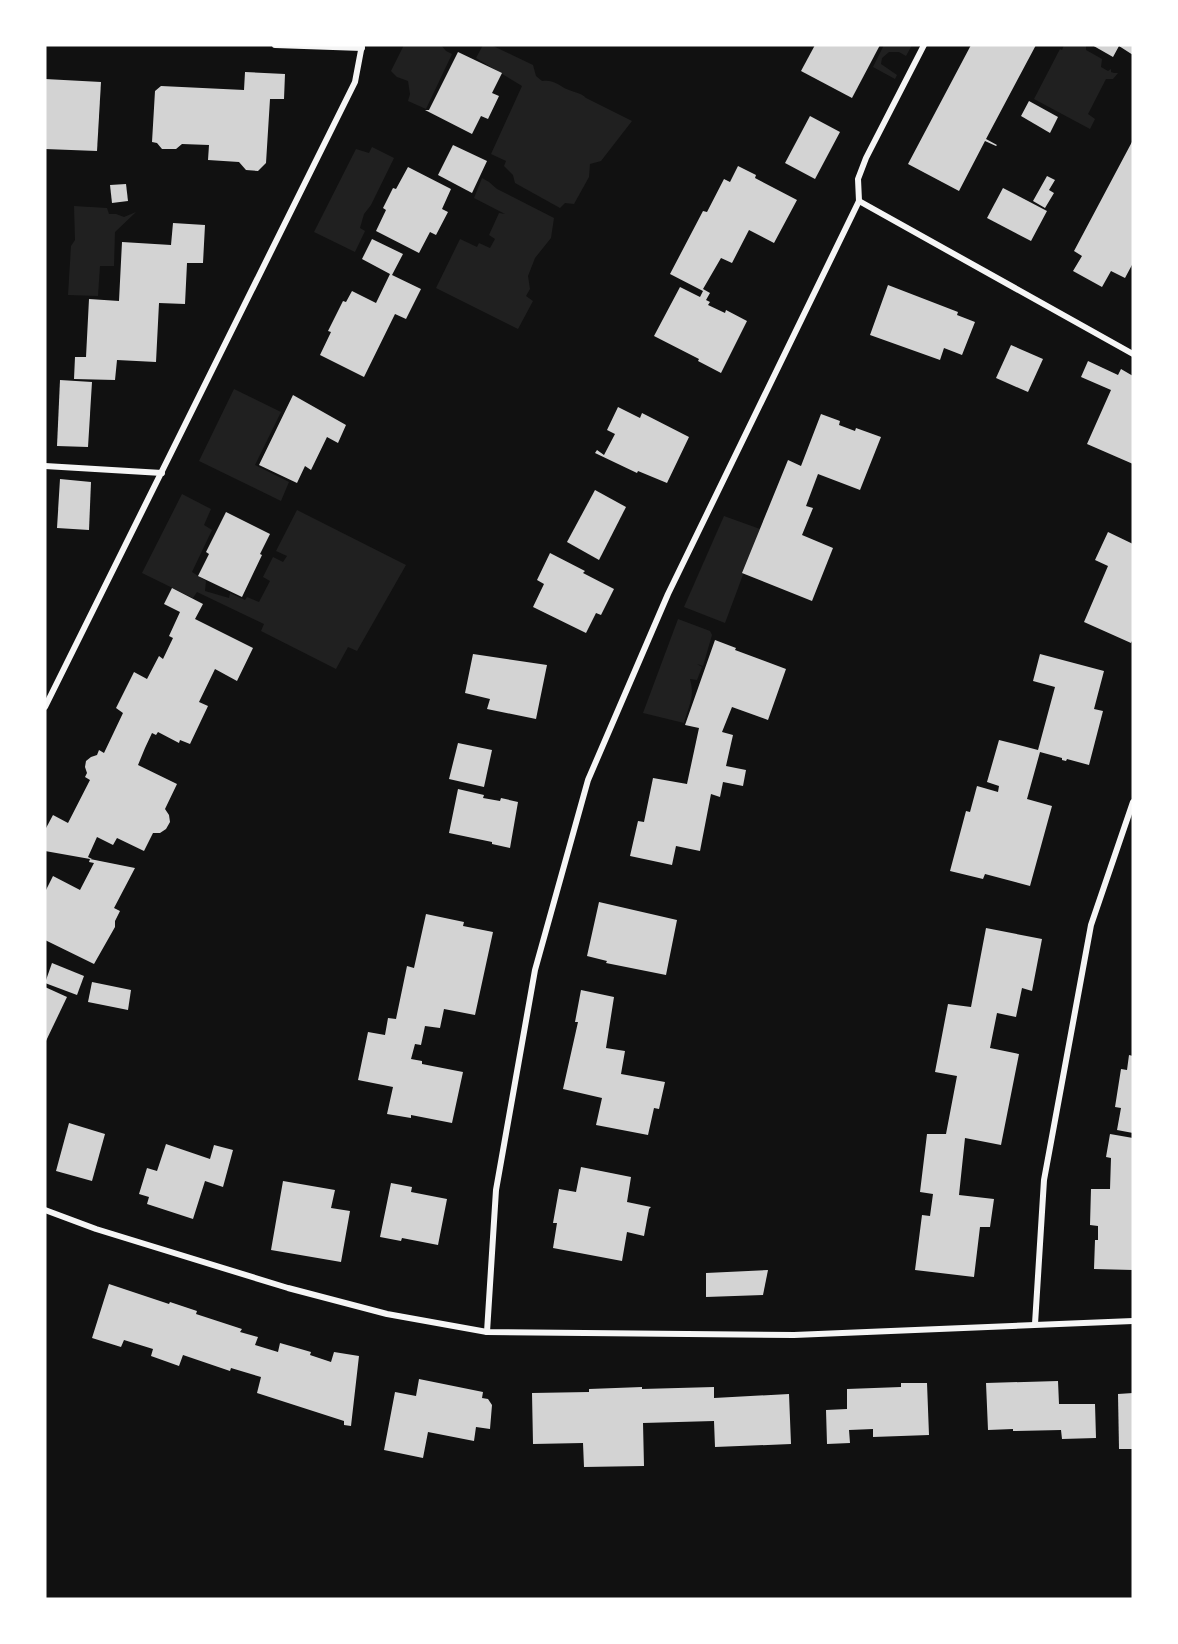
<svg xmlns="http://www.w3.org/2000/svg" width="1178" height="1644" viewBox="0 0 1178 1644" font-family="'Work Sans',sans-serif">
<rect width="100%" height="100%" fill="#111"/>
<!-- green -->
<g fill="#202020">
<polygon points="404,45 441,45 446,51 452,54 426,109 408,101 410,94 408,81 397,77 391,71"/>
<path d="M 483,45 L 491,45 L 533,65 L 536,76 L 542,81 C 554,79 559,86 569,90 C 576,93 581,93 586,98 L 632,121 L 601,161 L 590,164 L 589,177 L 574,204 L 565,203 L 560,208 L 515,183 L 513,175 L 504,166 L 506,161 L 491,154 L 522,86 L 476,58 Z"/>
<polygon points="884,45 912,45 906,56 899,52 889,52 882,58 881,64 897,75 895,79 873,67"/>
<polygon points="1064,45 1086,45 1086,50 1102,59 1101,67 1108,71 1111,69 1111,72 1114,73 1118,73 1113,79 1106,79 1088,114 1095,119 1090,129 1034,99 1060,49 1062,50"/>
<polygon points="372,147 394,158 371,205 364,214 360,228 365,231 355,252 314,232 356,149 369,153"/>
<polygon points="482,178 489,182 497,189 554,218 551,238 535,258 528,276 530,289 526,296 533,301 518,329 436,288 460,239 477,247 479,243 490,248 495,239 489,235 499,213 505,214 474,198"/>
<polygon points="74,206 107,208 109,214 116,214 124,217 136,212 115,232 114,266 100,266 98,296 68,295 71,246 75,240"/>
<polygon points="234,389 281,412 255,465 289,482 281,501 199,461"/>
<polygon points="182,494 211,509 204,525 212,530 192,572 206,581 205,591 229,598 230,593 245,600 247,597 259,602 270,581 263,577 273,557 283,562 287,556 276,551 297,510 406,565 357,651 348,647 336,669 261,631 264,624 197,592 193,598 142,573"/>
<polygon points="724,516 760,529 725,623 684,607"/>
<path d="M 678,619 L 710,631 L 712,635 L 703,666 L 697,664 L 702,667 L 697,680 L 690,679 C 695,697 689,705 684,723 L 643,713 Z"/>
</g>
<!-- building -->
<g fill="#d3d3d3">
<polygon points="815,45 880,45 852,98 801,71"/>
<polygon points="971,45 1036,45 986,139 997,145 996,146 985,141 959,191 908,164"/>
<polygon points="1092,45 1133,45 1133,55 1119,46 1113,57"/>
<polygon points="458,52 502,73 492,93 499,96 488,119 481,116 472,134 425,110 429,110"/>
<polygon points="245,72 285,74 284,99 270,99 266,163 258,171 246,170 239,162 208,160 209,145 182,144 176,149 162,149 157,143 152,142 155,91 161,86 244,90"/>
<polygon points="45,79 101,82 97,151 45,149"/>
<polygon points="1029,101 1058,117 1050,133 1021,116"/>
<polygon points="810,116 840,132 815,179 785,163"/>
<polygon points="1133,140 1133,263 1125,278 1111,271 1102,287 1073,271 1082,256 1074,251"/>
<polygon points="453,145 487,161 472,193 438,175"/>
<polygon points="738,166 756,175 755,178 797,200 774,243 749,230 732,263 721,258 703,289 710,293 706,300 710,302 708,305 725,313 726,310 747,321 721,373 698,361 699,359 654,336 680,287 700,297 703,291 670,274 703,211 707,212 724,179 730,182"/>
<polygon points="408,167 451,189 442,209 448,212 436,235 430,232 419,253 376,231 386,210 383,208 393,188 396,189"/>
<polygon points="1047,176 1055,180 1049,190 1054,193 1045,208 1033,201"/>
<polygon points="126,184 128,201 112,203 110,185"/>
<polygon points="1003,188 1047,211 1031,241 987,218"/>
<polygon points="173,223 205,225 203,263 187,263 185,304 159,303 156,362 117,360 115,380 74,379 75,357 86,357 89,299 119,301 122,242 171,245"/>
<polygon points="372,239 403,254 392,275 421,289 406,319 395,314 364,377 320,355 331,332 328,331 343,301 346,302 352,291 376,303 390,274 362,259"/>
<polygon points="888,285 958,312 957,315 975,322 962,355 944,348 940,360 870,335"/>
<polygon points="1011,345 1043,359 1028,392 996,378"/>
<polygon points="1088,361 1118,375 1121,369 1133,376 1133,464 1087,444 1111,390 1081,377"/>
<polygon points="60,380 92,382 88,447 57,446"/>
<polygon points="293,395 346,425 338,443 327,437 311,470 305,466 297,483 259,465"/>
<polygon points="618,407 640,418 642,413 689,437 667,483 638,471 637,473 595,453 597,450 604,455 615,434 607,430"/>
<polygon points="821,414 840,421 839,425 855,431 856,428 881,437 860,490 818,474 806,506 813,508 802,535 833,548 812,601 742,573 788,460 801,466"/>
<polygon points="60,479 91,482 89,530 57,528"/>
<polygon points="595,490 626,507 599,560 567,542"/>
<polygon points="226,512 270,534 260,554 262,555 242,597 198,576 209,554 206,552"/>
<polygon points="1108,532 1133,544 1133,639 1131,643 1084,622 1108,566 1095,560"/>
<polygon points="550,553 585,571 583,573 614,589 601,615 596,613 586,633 533,607 544,584 537,580"/>
<polygon points="172,588 203,604 195,619 253,648 237,681 215,669 199,702 208,706 190,744 180,740 179,743 158,732 156,735 152,733 145,748 138,765 177,784 165,809 169,815 170,822 166,829 160,833 153,833 144,851 117,838 113,845 97,837 88,857 92,859 90,859 135,868 114,908 120,911 115,921 115,927 94,964 45,940 45,892 53,876 80,890 94,863 89,862 90,859 45,851 45,830 53,815 68,823 90,780 85,777 87,773 85,767 86,761 91,757 97,755 99,750 104,753 123,713 116,708 134,672 147,679 159,656 163,659 173,638 169,636 180,612 164,604"/>
<polygon points="715,640 736,648 735,650 786,669 768,720 732,707 722,732 733,735 726,766 746,770 743,786 723,782 720,797 711,794 700,851 676,846 672,865 630,856 638,821 644,822 653,778 687,784 699,728 685,725"/>
<polygon points="473,654 547,665 536,719 487,709 490,699 465,693"/>
<polygon points="1040,654 1104,671 1094,709 1103,711 1089,765 1067,759 1066,761 1062,760 1062,758 1040,752 1027,799 1052,806 1030,886 985,874 983,879 950,871 966,811 970,812 977,786 998,792 999,786 987,782 999,740 1038,750 1055,687 1033,681"/>
<polygon points="458,743 492,750 484,787 449,779"/>
<polygon points="458,789 484,795 483,798 500,801 501,798 518,802 510,848 492,844 492,842 449,833"/>
<polygon points="599,902 677,920 666,975 606,963 607,961 587,956"/>
<polygon points="426,914 464,922 463,926 493,932 475,1015 444,1009 440,1028 425,1026 421,1045 415,1044 411,1059 422,1061 422,1064 463,1072 452,1123 411,1115 411,1118 387,1114 393,1087 358,1080 368,1032 385,1035 388,1018 396,1019 407,966 414,968"/>
<polygon points="986,928 1042,939 1032,991 1022,988 1016,1017 997,1013 990,1048 1019,1054 1001,1145 965,1138 959,1195 994,1199 990,1227 980,1227 974,1277 915,1270 922,1215 930,1216 933,1194 920,1192 927,1134 946,1134 957,1076 935,1072 948,1004 971,1007"/>
<polygon points="52,963 84,976 77,995 45,983"/>
<polygon points="92,982 131,990 128,1010 88,1002"/>
<polygon points="45,987 67,997 45,1043"/>
<polygon points="581,990 614,997 606,1048 625,1051 621,1074 665,1082 659,1109 654,1108 648,1135 596,1125 602,1098 563,1089 578,1022 575,1022"/>
<polygon points="1129,1055 1133,1056 1133,1133 1117,1130 1121,1108 1115,1107 1121,1069 1127,1070"/>
<polygon points="69,1123 105,1134 92,1181 56,1171"/>
<polygon points="1110,1134 1133,1138 1133,1270 1094,1269 1095,1240 1098,1240 1098,1226 1090,1225 1091,1189 1110,1189 1111,1158 1106,1157"/>
<polygon points="166,1144 210,1159 214,1145 233,1150 223,1187 205,1181 193,1219 147,1204 149,1197 139,1194 147,1168 157,1171"/>
<polygon points="581,1167 631,1177 627,1202 651,1207 649,1209 644,1236 627,1232 622,1261 553,1248 557,1223 553,1223 559,1189 576,1192"/>
<polygon points="283,1181 335,1190 331,1208 350,1211 341,1262 271,1250"/>
<polygon points="391,1183 412,1187 411,1192 447,1199 438,1245 402,1238 401,1241 380,1237"/>
<polygon points="768,1270 763,1295 706,1297 706,1273"/>
<polygon points="109,1284 169,1304 170,1302 197,1311 196,1314 242,1329 240,1332 258,1337 255,1345 278,1352 280,1343 311,1352 310,1355 331,1362 334,1352 359,1356 351,1426 344,1425 344,1421 257,1393 261,1377 231,1368 230,1371 183,1355 179,1366 151,1356 153,1349 124,1340 121,1347 92,1338"/>
<polygon points="419,1379 483,1392 482,1398 488,1399 492,1405 490,1429 476,1427 474,1441 428,1432 423,1458 384,1450 395,1392 416,1396"/>
<polygon points="1058,1381 1059,1404 1095,1404 1096,1438 1062,1439 1061,1430 1013,1431 1013,1429 988,1430 986,1383"/>
<polygon points="901,1383 927,1383 929,1435 873,1437 873,1429 849,1430 850,1443 827,1444 826,1410 847,1409 847,1389 901,1387"/>
<polygon points="642,1387 642,1389 714,1387 714,1398 789,1394 791,1444 715,1447 714,1421 643,1423 644,1466 584,1467 583,1443 533,1444 532,1393 589,1392 589,1389"/>
<polygon points="1133,1393 1133,1449 1119,1449 1118,1394"/>
</g>
<g fill="none" stroke-linecap="round" stroke-linejoin="round">
<!-- minor -->
<g stroke="#f5f5f5" stroke-width="6">
<polyline points="275,45 362,48"/>
<polyline points="859,201 1133,354"/>
<polyline points="45,466 162,473"/>
<polyline points="45,707 355,82 362,45"/>
<polyline points="45,1210 96,1229 288,1288 387,1314 487,1332 794,1335 1133,1321"/>
<polyline points="1035,1324 1044,1180 1091,925 1133,802"/>
<polyline points="487,1332 496,1190 535,970 588,780 668,594 859,201 858,179 866,158 924,45"/>
</g>
</g>
<!-- border -->
<rect width="1178" height="1644" fill="none" stroke="#ffffff" stroke-width="93"/>
</svg>
